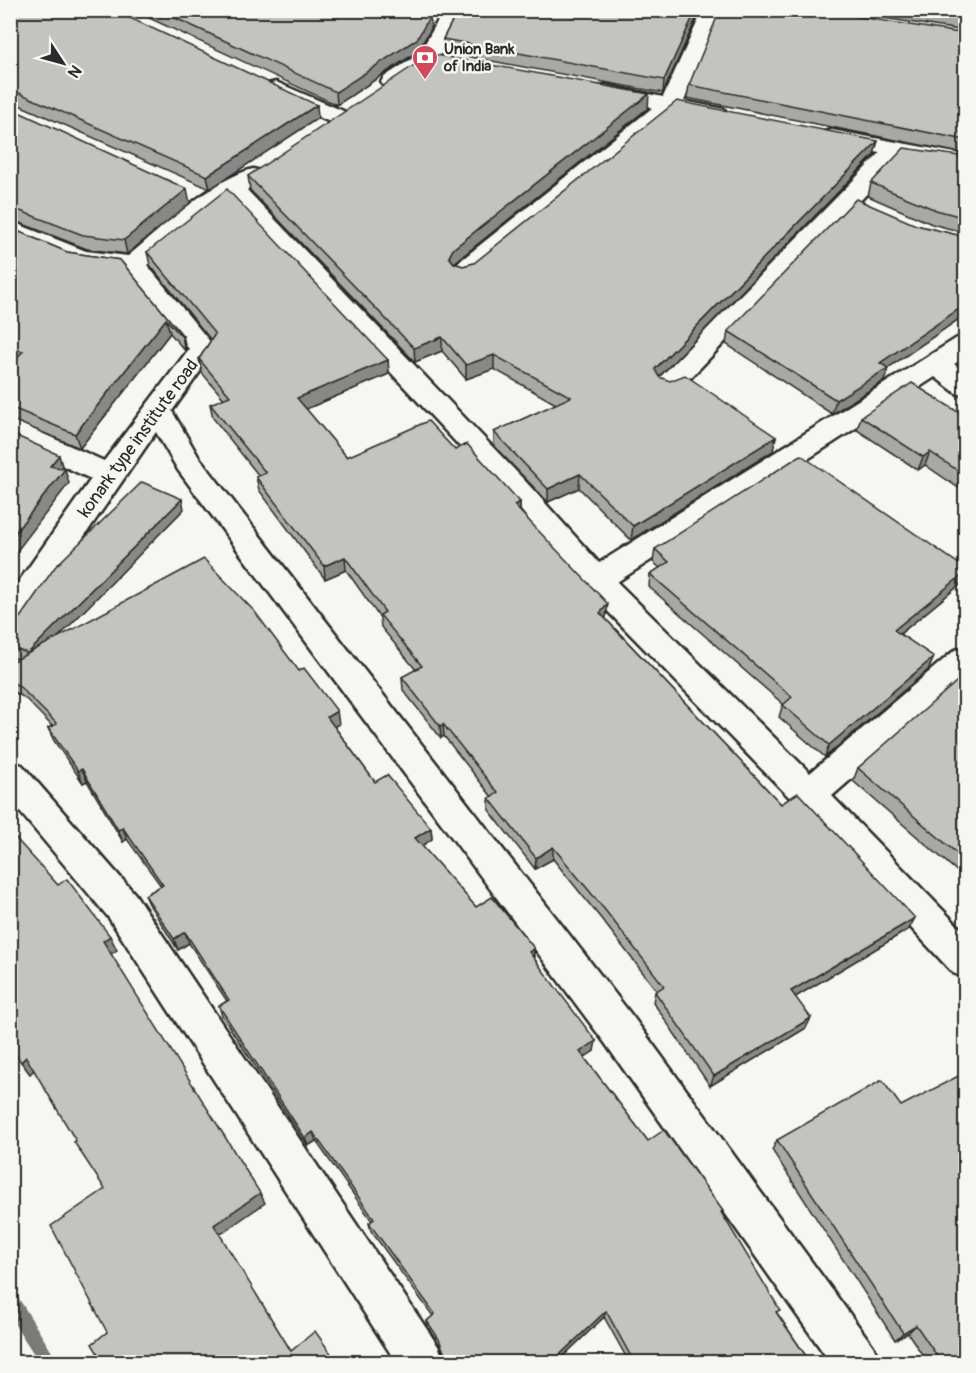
<svg xmlns="http://www.w3.org/2000/svg" width="976" height="1373" viewBox="0 0 976 1373" font-family="Pangolin,sans-serif">
<rect width="100%" height="100%" fill="#f6f6f2"/>
<filter id="ink" filterUnits="userSpaceOnUse"><feTurbulence type="fractalNoise" baseFrequency=".0167" numOctaves="2"/><feDisplacementMap in="SourceGraphic" scale="12" xChannelSelector="R" yChannelSelector="G"/><feConvolveMatrix kernelMatrix="1 2 1 2 8 2 1 2 1" color-interpolation-filters="sRGB"/></filter>
<g filter="url(#ink)">
<g fill="none" stroke-linecap="round" stroke-linejoin="round">
<!-- stream -->
<polygon fill="#7a7a78" fill-rule="evenodd" points="10,1291 16,1294 58,1362 39,1362 10,1317"/>
<defs>
<g id="minor">
<path d="M 444,10 L 465,10 C 456,27 448,45 436,60 C 428,72 398,90 384,87 L 381,82 L 384,77 L 419,54 Z"/>
<polygon points="703,10 723,10 684,101 724,109 727,114 724,119 716,121 674,112 473,275 464,278 455,275 451,270 455,265 652,108 597,97 594,92 597,87 605,85 663,97"/>
<polygon points="276,82 348,113 351,118 348,123 340,125 332,123 268,94 265,89 268,84"/>
<polygon points="832,130 966,155 966,169 902,157 679,390 669,393 659,390 655,384 659,378 880,153 824,142 821,137 824,132"/>
<path d="M 253,169 L 261,171 L 265,176 L 261,181 L 247,190 L 527,483 L 599,563 L 957,338 L 966,336 L 966,357 L 954,364 L 966,373 L 966,396 L 956,393 L 935,377 L 617,582 L 810,773 L 955,650 L 966,646 L 966,679 L 832,796 L 966,934 L 966,978 L 953,973 L 797,805 L 585,588 L 507,497 L 230,200 L 219,206 L 147,265 L 216,349 L 172,411 L 198,456 L 633,1017 L 873,1346 L 880,1362 L 830,1362 L 605,1043 L 178,470 L 156,432 L 21,628 L 10,631 L 10,594 L 91,479 L 10,441 L 10,419 L 104,461 L 189,349 L 125,271 L 72,263 L 10,237 L 10,221 L 86,251 L 128,256 C 161,229 212,179 253,169 Z"/>
<polygon points="10,761 22,765 135,894 438,1346 445,1362 396,1362 109,918 10,800"/>
</g>
</defs>
<!-- minor casing -->
<use href="#minor" stroke="#2b2b2b" stroke-width="5"/>
<!-- minor -->
<use href="#minor" fill="#f6f6f2" fill-rule="evenodd"/>
</g>
<!-- wall -->
<g fill="#a8a8a5" stroke="#2b2b2b" stroke-width="1.5">
<polygon points="10,10 318,118 210,189 10,101"/>
<polygon points="132,10 418,10 430,16 431,29 417,52 337,105"/>
<polygon points="458,10 700,10 663,93 444,52 443,39"/>
<polygon points="833,10 966,10 966,31"/>
<polygon points="966,34 966,154 687,98 689,85"/>
<polygon points="10,108 190,203 127,254 87,249 10,219"/>
<polygon points="648,108 454,263 463,266 874,155 659,377 773,451 631,540 579,488 548,502 494,446 494,432 556,404 494,369 466,379 442,351 415,362 250,190 248,176"/>
<polygon points="966,157 966,233 932,224 868,196 871,183"/>
<polygon points="916,225 966,237 966,314 888,368 884,381 832,414 726,344 728,331"/>
<polygon points="10,228 67,252 120,260 183,336 186,349 185,351 170,333 80,448 10,419 10,366 14,362 10,362"/>
<polygon points="147,252 388,360 389,374 306,409 347,457 455,450 520,502 520,510 606,617 605,618 781,804 909,929 795,997 806,1028 710,1086 653,1002 655,992 657,991 603,921 553,859 535,869 489,810 489,798 492,797 444,736 441,738 403,690 402,677 416,670 381,627 380,618 346,570 325,579 259,490 256,477 259,476 213,418 210,404 224,399 202,373 199,359 211,340 150,265"/>
<polygon points="861,417 966,417 966,493 925,465 918,470 857,430"/>
<polygon points="184,509 58,637 339,724 334,726 375,782 431,828 432,839 422,846 476,907 534,948 534,958 594,1051 584,1057 648,1141 722,1214 777,1313 810,1362 629,1362 604,1317 557,1362 432,1362 431,1359 445,1357 440,1345 428,1327 427,1321 433,1316 371,1231 369,1223 372,1221 316,1141 308,1146 222,1016 219,1006 227,1001 189,943 178,950 150,906 145,895 161,886 127,839 123,842 87,781 83,783 54,741 48,728 52,726 25,698 10,690 10,663 18,659 10,656 10,622 19,619"/>
<polygon points="655,549 966,569 966,576 962,583 900,634 934,657 928,670 825,757 779,717 783,704 649,587 650,574 660,568 653,562"/>
<polygon points="966,678 966,879 853,781 858,768"/>
<polygon points="777,1140 966,1362 927,1362 908,1333 895,1340 772,1150"/>
</g>
<!-- shaded-wall -->
<g fill="#888886" stroke="#2b2b2b" stroke-width="1.5">
<polygon points="696,10 700,10 663,93 664,80"/>
<polygon points="430,16 431,29 417,52 337,105 336,92"/>
<polygon points="649,94 648,108 454,263 449,257 453,249"/>
<polygon points="317,105 318,118 210,189 207,176"/>
<polygon points="878,141 874,155 653,383 655,369"/>
<polygon points="187,189 190,203 127,254 124,240"/>
<polygon points="966,304 966,314 888,368 884,381 832,414 836,400 880,363"/>
<polygon points="166,319 170,333 80,448 75,434"/>
<polygon points="183,336 186,349 185,351 182,337"/>
<polygon points="442,337 442,351 415,362 414,348"/>
<polygon points="494,355 494,369 466,379 466,365"/>
<polygon points="388,360 389,374 299,412 297,398"/>
<polygon points="776,437 773,451 631,540 633,526"/>
<polygon points="930,452 925,465 918,470 923,457"/>
<polygon points="59,455 63,469 55,479 50,466"/>
<polygon points="65,469 69,483 10,560 10,539"/>
<polygon points="580,474 579,488 548,502 548,489"/>
<polygon points="182,499 184,509 33,663 28,653"/>
<polygon points="520,502 520,515 514,505"/>
<polygon points="345,557 346,570 325,579 324,566"/>
<polygon points="966,572 966,576 962,583 890,642 894,630"/>
<polygon points="608,604 606,617 599,626 600,613"/>
<polygon points="934,657 928,670 825,757 829,745"/>
<polygon points="337,711 339,724 329,729 327,717"/>
<polygon points="443,724 444,736 441,738 440,726"/>
<polygon points="82,769 87,781 83,783 78,771"/>
<polygon points="123,828 127,839 123,842 118,830"/>
<polygon points="431,828 432,839 416,850 415,838"/>
<polygon points="553,847 553,859 535,869 536,858"/>
<polygon points="915,918 909,929 787,1002 791,991"/>
<polygon points="185,932 189,943 178,950 174,939"/>
<polygon points="110,936 117,950 110,955 103,941"/>
<polygon points="534,948 533,959 529,952"/>
<polygon points="811,1018 806,1028 710,1086 714,1076"/>
<polygon points="596,1041 594,1051 579,1061 580,1052"/>
<polygon points="26,1057 35,1069 30,1074 21,1062"/>
<polygon points="313,1132 316,1141 308,1146 305,1138"/>
<polygon points="260,1193 265,1203 219,1235 214,1225"/>
<polygon points="606,1311 604,1317 557,1362 552,1362"/>
<polygon points="916,1325 908,1333 895,1340 903,1333"/>
</g>
<!-- building -->
<g fill="#c3c3c0" stroke="#2b2b2b" stroke-width="1.5">
<polygon points="10,10 113,10 317,105 207,176 10,89"/>
<polygon points="158,10 418,10 430,16 417,39 336,92"/>
<polygon points="458,10 696,10 664,80 443,39"/>
<polygon points="720,10 816,10 966,34 966,140 689,85"/>
<polygon points="922,10 966,10 966,17"/>
<polygon points="431,54 649,94 453,249 449,257 454,263 463,266 474,263 677,101 878,141 655,369 659,377 670,381 685,375 776,437 633,526 580,474 548,489 494,432 571,397 494,355 466,365 442,337 414,348 248,176"/>
<polygon points="10,108 187,189 124,240 83,235 10,207"/>
<polygon points="904,148 966,157 966,218 936,210 871,183"/>
<polygon points="227,189 388,360 297,398 347,457 428,421 455,450 467,444 520,502 514,505 608,604 600,613 781,804 798,793 915,918 791,991 811,1018 714,1076 655,992 664,986 605,910 553,847 536,858 489,798 498,793 443,724 440,726 402,677 422,666 380,615 385,612 345,557 324,566 256,477 266,473 210,404 230,396 199,359 215,334 147,252"/>
<polygon points="856,199 916,225 966,237 966,304 880,363 888,368 836,400 728,331"/>
<polygon points="10,228 67,252 120,260 183,336 182,337 166,319 75,434 10,407 10,366 23,351 10,349"/>
<polygon points="912,383 966,417 966,476 930,452 923,457 861,417"/>
<polygon points="10,433 59,455 50,466 65,469 10,539"/>
<polygon points="801,455 966,569 966,572 894,630 934,657 829,745 783,705 792,697 650,574 669,562 655,549"/>
<polygon points="142,482 182,499 28,653 10,648 10,622 19,619 55,567"/>
<polygon points="204,559 255,612 299,671 304,668 337,711 327,717 375,782 387,775 431,828 415,838 476,907 492,897 534,948 529,952 596,1041 580,1052 648,1141 664,1130 723,1211 721,1212 780,1310 776,1312 810,1362 634,1362 606,1311 552,1362 434,1362 431,1359 446,1357 439,1339 427,1321 435,1314 369,1223 374,1219 313,1132 305,1138 219,1006 229,1000 185,932 174,939 145,895 163,885 123,828 118,830 82,769 78,771 48,728 57,724 19,686 10,681 10,663"/>
<polygon points="963,676 966,678 966,861 858,768"/>
<polygon points="10,832 58,885 67,879 110,936 103,941 260,1193 214,1225 291,1351 315,1331 337,1362 103,1362 92,1344 107,1332 51,1226 105,1189 74,1142 76,1141 26,1057 21,1062 10,1046"/>
<polygon points="966,1072 966,1362 941,1362 916,1325 903,1333 777,1140 882,1080 901,1106"/>
</g>
</g>
<!-- icons -->
<defs>
<symbol id="bank-pin" viewBox="-11 -11 22 30"><path d="M0 17L-7.5 6A9.5 9.5 0 1 1 7.5 6Z" fill="#d1495b" stroke="#f6f6f2"/><path d="M-6-4H6V4H-6ZM0-2.3a2.3 2.3 0 1 0 0 4.6a2.3 2.3 0 1 0 0-4.6Z" fill="#fff"/></symbol>
</defs>
<g fill-rule="evenodd">
<use href="#bank-pin" x="410" y="43" width="30" height="40"/>
</g>
<g text-anchor="middle" stroke-width="5" stroke-linejoin="round" paint-order="stroke">
<!-- far-poi labels -->
<g font-size="15" font-weight="bold" fill="#2b2b2b" stroke="#f6f6f2" text-anchor="start">
<text x="444" y="54">Union Bank<tspan x="444" dy="17">of India</tspan></text>
</g>
<!-- street labels -->
<g font-size="18" fill="#2b2b2b" stroke="#f6f6f2">
<text transform="translate(138 438) rotate(-54)" y="6">konark type institute road</text>
</g>
</g>
<!-- margin -->
<rect width="976" height="1373" fill="none" stroke="#f6f6f2" stroke-width="36"/>
<rect x="18" y="18" width="940" height="1337" fill="none" stroke="#2b2b2b" stroke-width="2" filter="url(#ink)"/>
<!-- north arrow -->
<g transform="translate(63 63) rotate(126)" stroke="#f6f6f2" stroke-width="4.5" paint-order="stroke">
<path d="M0-4.5L10 22L0 15L-10 22Z" fill="#2b2b2b"/>
<text y="-9" font-size="16" font-weight="bold" text-anchor="middle" fill="#2b2b2b">N</text>
</g>
</svg>
